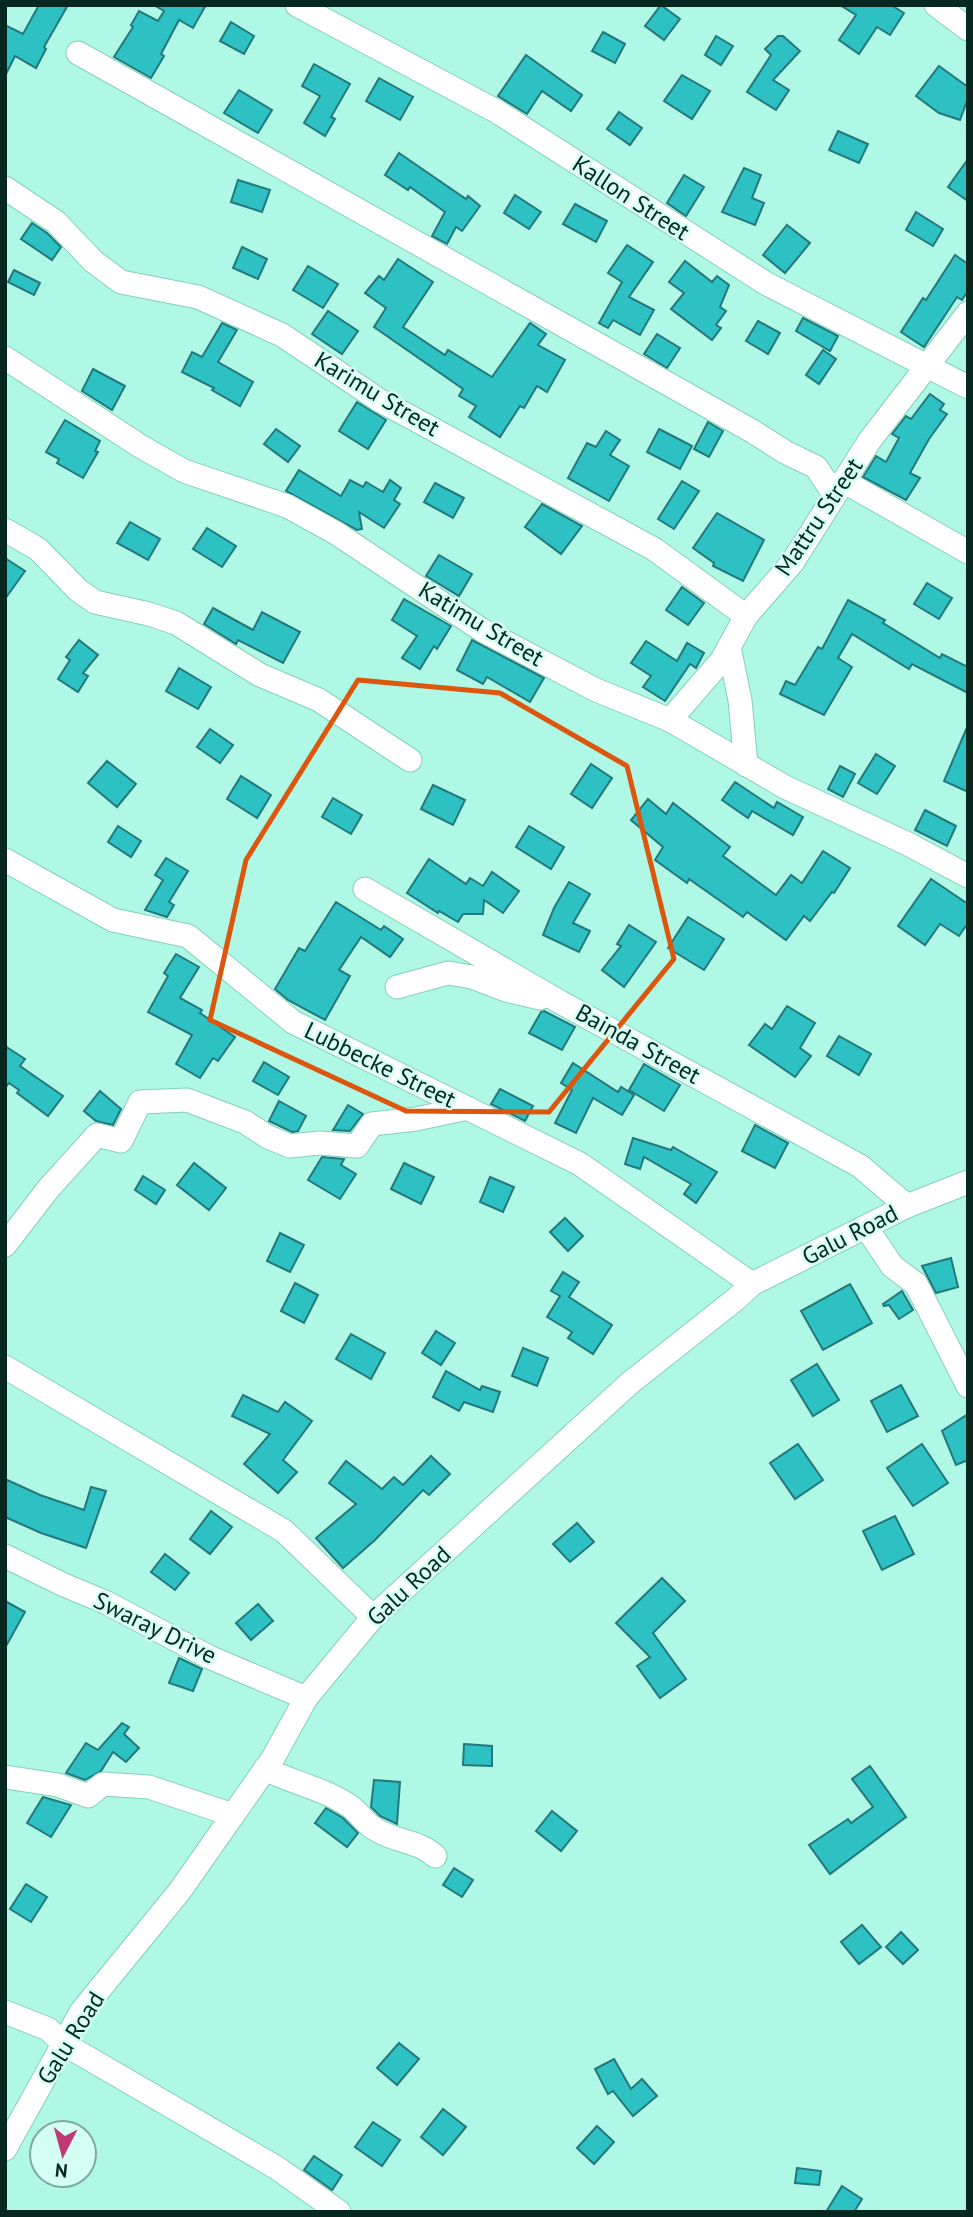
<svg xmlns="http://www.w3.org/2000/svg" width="973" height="2217" viewBox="0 0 973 2217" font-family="'PT Sans',sans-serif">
<rect width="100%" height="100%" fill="#aef8e5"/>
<!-- building -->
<g fill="#2dc1c4" stroke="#24787a" stroke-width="2">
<polygon points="39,5 68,5 44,47 46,49 36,68 15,56 5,76 5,25 23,34"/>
<polygon points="154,5 206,5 193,28 179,20 161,54 164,56 151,78 114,57 133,27 131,25 139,11 158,21 164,11"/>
<polygon points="661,5 680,19 664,40 645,26"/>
<polygon points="840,5 891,5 904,13 890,35 877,27 859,54 839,40 856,15"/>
<polygon points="231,22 254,36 244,54 220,41"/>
<polygon points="603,32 625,44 615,63 592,51"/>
<polygon points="716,36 733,46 721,65 705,55"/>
<polygon points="778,36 783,36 800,51 773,80 789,90 776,110 747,92 771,55 765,49"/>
<polygon points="526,55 582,95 571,111 542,91 527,114 498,96"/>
<polygon points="314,64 350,84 331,117 335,119 325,136 304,123 320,96 302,86"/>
<polygon points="939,66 968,87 968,98 960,120 939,113 916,96"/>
<polygon points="682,75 710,91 692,119 664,101"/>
<polygon points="379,78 413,97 400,120 366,101"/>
<polygon points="239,90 272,110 258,133 224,113"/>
<polygon points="619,112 642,128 630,145 607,129"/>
<polygon points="838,131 868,144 859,163 829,150"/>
<polygon points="399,153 466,199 468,196 480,206 462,231 456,227 447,244 432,236 445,212 410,187 408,190 385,175"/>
<polygon points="968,159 968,201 948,187"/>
<polygon points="744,168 761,175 752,198 764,203 755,225 722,212"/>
<polygon points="684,175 704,187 686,216 667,203"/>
<polygon points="238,180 270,190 262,212 231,202"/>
<polygon points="515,195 541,212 529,229 504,213"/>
<polygon points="575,204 607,221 596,242 563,224"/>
<polygon points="916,212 943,229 933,246 906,230"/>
<polygon points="32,223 47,233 61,247 52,260 21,239"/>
<polygon points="787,225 810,243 785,273 763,255"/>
<polygon points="627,245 653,262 629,297 654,310 640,335 613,320 608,328 599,323 622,282 608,273"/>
<polygon points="242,247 267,259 258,279 233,268"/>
<polygon points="955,255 968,264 968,291 962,300 957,297 924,347 901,332 923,298 926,300"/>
<polygon points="398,259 433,282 403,327 445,355 448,350 492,377 530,323 546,334 538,345 565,360 547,392 537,386 524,408 520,406 500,437 469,417 476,406 459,396 463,389 374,327 386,308 365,293 379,276 384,280"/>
<polygon points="685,261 712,282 717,276 729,285 720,307 726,311 716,325 721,328 712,340 671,309 684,293 669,282"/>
<polygon points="308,266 338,284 323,308 293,290"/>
<polygon points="14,270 40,283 34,295 8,282"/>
<polygon points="328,311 358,331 342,354 312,334"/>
<polygon points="803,318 838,336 830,351 796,331"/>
<polygon points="758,321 780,333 768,354 746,341"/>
<polygon points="222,323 237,330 218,362 253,382 240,406 212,390 214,388 182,372 192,352 202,357"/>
<polygon points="657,334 680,348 667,368 644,354"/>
<polygon points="823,350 836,359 819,384 806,375"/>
<polygon points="93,369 125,386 112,410 82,391"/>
<polygon points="930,394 944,404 940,410 947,414 929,439 910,473 920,478 906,500 863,477 876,456 886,462 899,438 892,434 906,416 911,419"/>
<polygon points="357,402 386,420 368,449 339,431"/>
<polygon points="65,420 100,441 95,451 98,452 83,478 57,463 59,459 46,452"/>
<polygon points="708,422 723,431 709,457 694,449"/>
<polygon points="276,429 300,446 288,462 264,444"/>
<polygon points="659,429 692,446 680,469 647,452"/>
<polygon points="606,431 620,440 610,455 629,466 609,501 568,478 587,443 596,447"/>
<polygon points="299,470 341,496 350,480 363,487 366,482 383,492 390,480 401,488 394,500 400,504 384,528 359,512 362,529 357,530 286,491"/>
<polygon points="682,481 699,491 674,529 658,519"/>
<polygon points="435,483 464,498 453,518 424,502"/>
<polygon points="542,504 582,526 561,554 525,527"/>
<polygon points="717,513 764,540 743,581 713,566 714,563 693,548"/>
<polygon points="130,522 160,539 148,560 117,543"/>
<polygon points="207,528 236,546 222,567 193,549"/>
<polygon points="439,555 472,574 459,596 426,576"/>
<polygon points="5,558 25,571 5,599"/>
<polygon points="927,583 952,598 939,619 914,604"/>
<polygon points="682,587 704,603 688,625 666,610"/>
<polygon points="404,599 451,626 437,649 434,646 420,669 402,658 417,636 392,620"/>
<polygon points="848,600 885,620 883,623 940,658 942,654 968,667 968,693 912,664 909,669 852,634 838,658 852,667 824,715 780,694 786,681 795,685 818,647 822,649"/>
<polygon points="213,608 253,630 262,612 300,632 283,663 238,640 236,644 204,624"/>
<polygon points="79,640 98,655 83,673 88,676 78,692 58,679 70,660 66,657"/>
<polygon points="472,640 544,678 530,702 487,677 483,684 457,670"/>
<polygon points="646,641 677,661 687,643 704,653 696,668 690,664 665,701 643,687 651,676 631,663"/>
<polygon points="179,668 211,687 198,709 166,691"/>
<polygon points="968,725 968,792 944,781"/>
<polygon points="210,729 233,745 220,763 197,747"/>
<polygon points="876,754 895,766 877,794 858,783"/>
<polygon points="107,761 136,784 117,807 88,783"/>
<polygon points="591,764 612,778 592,808 571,794"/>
<polygon points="840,766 855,774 843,797 828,789"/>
<polygon points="241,776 271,795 257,818 227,799"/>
<polygon points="735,782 774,808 777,802 803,817 793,835 752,811 748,818 722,800"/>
<polygon points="433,785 465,800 453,825 421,809"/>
<polygon points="333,798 362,815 351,834 322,817"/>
<polygon points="648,799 666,814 673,803 730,847 723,856 776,895 791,875 802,883 823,851 850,868 834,893 832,892 810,921 804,916 786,940 747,912 743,917 689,879 687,883 655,860 663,847 631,820"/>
<polygon points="925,810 956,826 947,846 915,830"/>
<polygon points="118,826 141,841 131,857 108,842"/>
<polygon points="529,826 564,847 551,869 516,847"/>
<polygon points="166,858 188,871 169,902 174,905 167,917 145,910 163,880 155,875"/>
<polygon points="429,859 466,884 470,878 483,886 492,872 519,891 503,913 484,900 483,914 463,914 458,922 439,911 438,913 407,893"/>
<polygon points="931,879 968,904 968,923 959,936 940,924 925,945 898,926"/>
<polygon points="569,882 590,894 573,923 590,931 579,952 543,935 554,908"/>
<polygon points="336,902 381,930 384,926 403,939 390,957 361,937 339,970 350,976 325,1020 288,1000 275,989 299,948 305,951"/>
<polygon points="688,917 724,939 704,970 668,948"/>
<polygon points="629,925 656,942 624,987 602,970 621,946 617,944"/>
<polygon points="176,954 199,967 180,998 202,1010 200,1013 235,1037 218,1061 213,1058 200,1078 176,1064 192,1035 148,1012 168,976 164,973"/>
<polygon points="787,1006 815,1023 800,1048 811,1056 795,1077 749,1045 765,1024 772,1029"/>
<polygon points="544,1011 575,1027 562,1050 529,1033 541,1012"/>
<polygon points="839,1036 871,1054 859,1075 827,1056"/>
<polygon points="5,1046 25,1059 20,1066 63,1096 48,1116 17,1093 19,1090 9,1083 5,1088"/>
<polygon points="264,1062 289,1077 278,1095 253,1081"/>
<polygon points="573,1063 618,1092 621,1087 634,1095 622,1115 593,1098 576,1133 555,1123 572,1090 561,1083"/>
<polygon points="644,1064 680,1085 664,1111 629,1090"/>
<polygon points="500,1089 533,1106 525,1121 491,1104"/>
<polygon points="100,1091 121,1109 113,1125 96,1121 84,1111"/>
<polygon points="279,1101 306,1116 298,1131 292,1132 269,1121"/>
<polygon points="348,1105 363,1114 350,1131 333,1130"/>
<polygon points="755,1125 788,1143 775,1168 742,1151"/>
<polygon points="633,1138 671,1150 673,1147 717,1172 696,1203 684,1194 691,1184 644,1157 640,1169 625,1164"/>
<polygon points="322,1157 344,1159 341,1165 356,1174 340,1199 308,1180"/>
<polygon points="194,1163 226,1188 209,1210 177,1185"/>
<polygon points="404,1163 434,1177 421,1204 391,1189"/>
<polygon points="143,1176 165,1190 156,1204 135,1190"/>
<polygon points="490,1177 514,1187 503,1212 480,1202"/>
<polygon points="565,1218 583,1236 568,1251 550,1232"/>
<polygon points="280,1233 304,1245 290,1272 267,1261"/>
<polygon points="951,1258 958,1287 936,1293 922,1266"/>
<polygon points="563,1272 579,1282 569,1297 612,1325 593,1354 568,1338 572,1332 547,1317 560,1296 551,1291"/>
<polygon points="295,1283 318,1295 304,1323 281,1311"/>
<polygon points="850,1284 872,1323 823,1350 801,1311"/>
<polygon points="902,1291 913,1310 899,1319 889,1305 884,1306 883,1304"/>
<polygon points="436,1331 455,1343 441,1365 422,1353"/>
<polygon points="351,1334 385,1353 371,1379 336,1359"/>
<polygon points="523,1348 548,1358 537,1386 512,1376"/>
<polygon points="817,1364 839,1400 813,1416 791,1380"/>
<polygon points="446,1371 480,1390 482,1386 500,1392 493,1412 464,1402 459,1411 433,1397"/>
<polygon points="901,1385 918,1416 887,1432 871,1401"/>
<polygon points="243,1395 278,1412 285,1402 312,1421 283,1460 297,1472 278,1493 244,1464 270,1434 232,1416"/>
<polygon points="968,1414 968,1460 956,1465 942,1431"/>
<polygon points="798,1444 823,1480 795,1499 770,1463"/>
<polygon points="922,1444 948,1483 913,1506 887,1468"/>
<polygon points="431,1456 450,1474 429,1495 423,1490 375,1540 343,1568 316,1538 356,1504 329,1483 346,1461 382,1489 394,1477 403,1485"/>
<polygon points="5,1479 40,1495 84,1510 91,1487 106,1491 86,1548 41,1533 5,1517"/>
<polygon points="211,1511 232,1527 210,1554 190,1539"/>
<polygon points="895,1516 914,1554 882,1570 863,1531"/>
<polygon points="577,1523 594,1542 570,1562 553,1544"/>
<polygon points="165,1554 189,1573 175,1590 151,1572"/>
<polygon points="662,1578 685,1601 653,1633 686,1679 660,1698 637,1666 650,1657 616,1623"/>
<polygon points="5,1601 25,1612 5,1648"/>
<polygon points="258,1604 273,1621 251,1640 236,1623"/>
<polygon points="179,1658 202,1669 193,1691 169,1683"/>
<polygon points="122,1723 129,1727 124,1734 139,1748 126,1762 113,1752 101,1771 85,1780 66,1773 86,1743 98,1750"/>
<polygon points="464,1744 492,1746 492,1766 463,1765"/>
<polygon points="870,1766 906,1817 830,1874 809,1845 848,1819 851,1823 873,1807 852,1779"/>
<polygon points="374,1780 400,1782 397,1824 380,1816 371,1807"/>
<polygon points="43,1797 71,1805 51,1837 27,1823"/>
<polygon points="326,1808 343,1818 358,1833 347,1847 315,1823"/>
<polygon points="552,1811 577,1831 561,1851 536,1831"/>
<polygon points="454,1868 473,1880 462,1897 443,1885"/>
<polygon points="26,1884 47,1897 31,1922 10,1909"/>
<polygon points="862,1925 881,1947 859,1964 841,1942"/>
<polygon points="901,1932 918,1950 903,1964 886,1947"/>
<polygon points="399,2043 419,2059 397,2085 377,2068"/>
<polygon points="614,2059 631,2089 642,2079 657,2096 633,2116 613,2091 608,2094 595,2069"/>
<polygon points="443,2109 466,2127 443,2155 421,2137"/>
<polygon points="373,2122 400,2140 382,2166 355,2147"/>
<polygon points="597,2126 614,2142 594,2164 577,2148"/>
<polygon points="314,2156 342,2175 332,2190 304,2170"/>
<polygon points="797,2168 821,2171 819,2185 795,2183"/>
<polygon points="842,2186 862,2199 854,2212 826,2212"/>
</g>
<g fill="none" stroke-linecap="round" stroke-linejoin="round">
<defs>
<g id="minor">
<polyline points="297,5 496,111 767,284 968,387"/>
<polyline points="936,5 968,29"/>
<polyline points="78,53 752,431 785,452 816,467 834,494"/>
<polyline points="5,188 56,222 93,261 121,282 198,297 282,335 379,400 654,549 746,616"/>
<polyline points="5,358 140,446 184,471 287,506 336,533 482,630 596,690 670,720 785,787 908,844 968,876"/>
<polyline points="843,481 968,552"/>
<polyline points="5,530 38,549 78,590 95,602 149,614 176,623 260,675 319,700 410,760"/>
<polyline points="729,647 740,700 746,765"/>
<polyline points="670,720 722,660 746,616 792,563 870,440 968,313"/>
<polyline points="5,860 113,920 188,936 293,1022 580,1164 752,1284"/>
<polyline points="365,889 560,1002 860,1166 907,1206"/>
<polyline points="397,987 448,973 472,977 506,990 540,998"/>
<polyline points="866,1227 892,1266 916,1284 968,1386"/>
<polyline points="5,1245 49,1188 97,1135 121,1141 140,1102 187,1100 245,1122 268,1137 290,1146 320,1143 357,1146 372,1124 416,1119 468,1108"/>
<polyline points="5,1367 284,1531 373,1617"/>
<polyline points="5,1556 64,1585 105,1602 209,1657 306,1698"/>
<path d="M 265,1769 C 293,1783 326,1789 351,1807 C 360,1814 366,1824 375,1829 C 394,1842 418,1840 435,1856"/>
<polyline points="5,1777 58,1785 88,1796 103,1784 149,1787 233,1815"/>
<polyline points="5,2012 48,2029 64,2044 277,2168 339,2212"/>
<polyline points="5,2149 81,2012 179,1892 273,1758 306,1698 373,1617 631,1382 736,1299 752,1284 907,1206 968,1182"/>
</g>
</defs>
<!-- minor casing -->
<use href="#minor" stroke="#86cfbd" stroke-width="25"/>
<!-- minor -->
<use href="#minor" stroke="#fff" stroke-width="23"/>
</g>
<!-- marked area -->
<path fill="none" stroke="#dd560d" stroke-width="5" stroke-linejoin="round" d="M 358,680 L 500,693 L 627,766 L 674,959 L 549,1112 L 406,1111 L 210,1020 L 246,860 Z"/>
<g text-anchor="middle" stroke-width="5" stroke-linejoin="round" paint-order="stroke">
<!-- street labels -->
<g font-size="24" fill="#072721" stroke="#d4fff3">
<text transform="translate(631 198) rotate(33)" y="8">Kallon Street</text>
<text transform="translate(377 394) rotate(31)" y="8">Karimu Street</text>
<text transform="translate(819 517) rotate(-56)" y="8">Mattru Street</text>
<text transform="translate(481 624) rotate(31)" y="8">Katimu Street</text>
<text transform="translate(638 1044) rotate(29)" y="8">Bainda Street</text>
<text transform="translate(380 1065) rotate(26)" y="8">Lubbecke Street</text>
<text transform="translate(850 1235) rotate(-27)" y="8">Galu Road</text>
<text transform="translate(409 1586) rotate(-43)" y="8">Galu Road</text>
<text transform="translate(155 1628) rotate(26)" y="8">Swaray Drive</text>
<text transform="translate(71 2038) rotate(-58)" y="8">Galu Road</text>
</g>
</g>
<!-- border -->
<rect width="973" height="2217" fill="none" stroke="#072721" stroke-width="14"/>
<!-- north arrow -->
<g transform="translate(63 2154) rotate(186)"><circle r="33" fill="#d4fff3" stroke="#82a99f" stroke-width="2"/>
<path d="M0-5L12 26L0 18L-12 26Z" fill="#c03875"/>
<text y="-10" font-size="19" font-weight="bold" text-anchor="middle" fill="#072721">N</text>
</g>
</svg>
